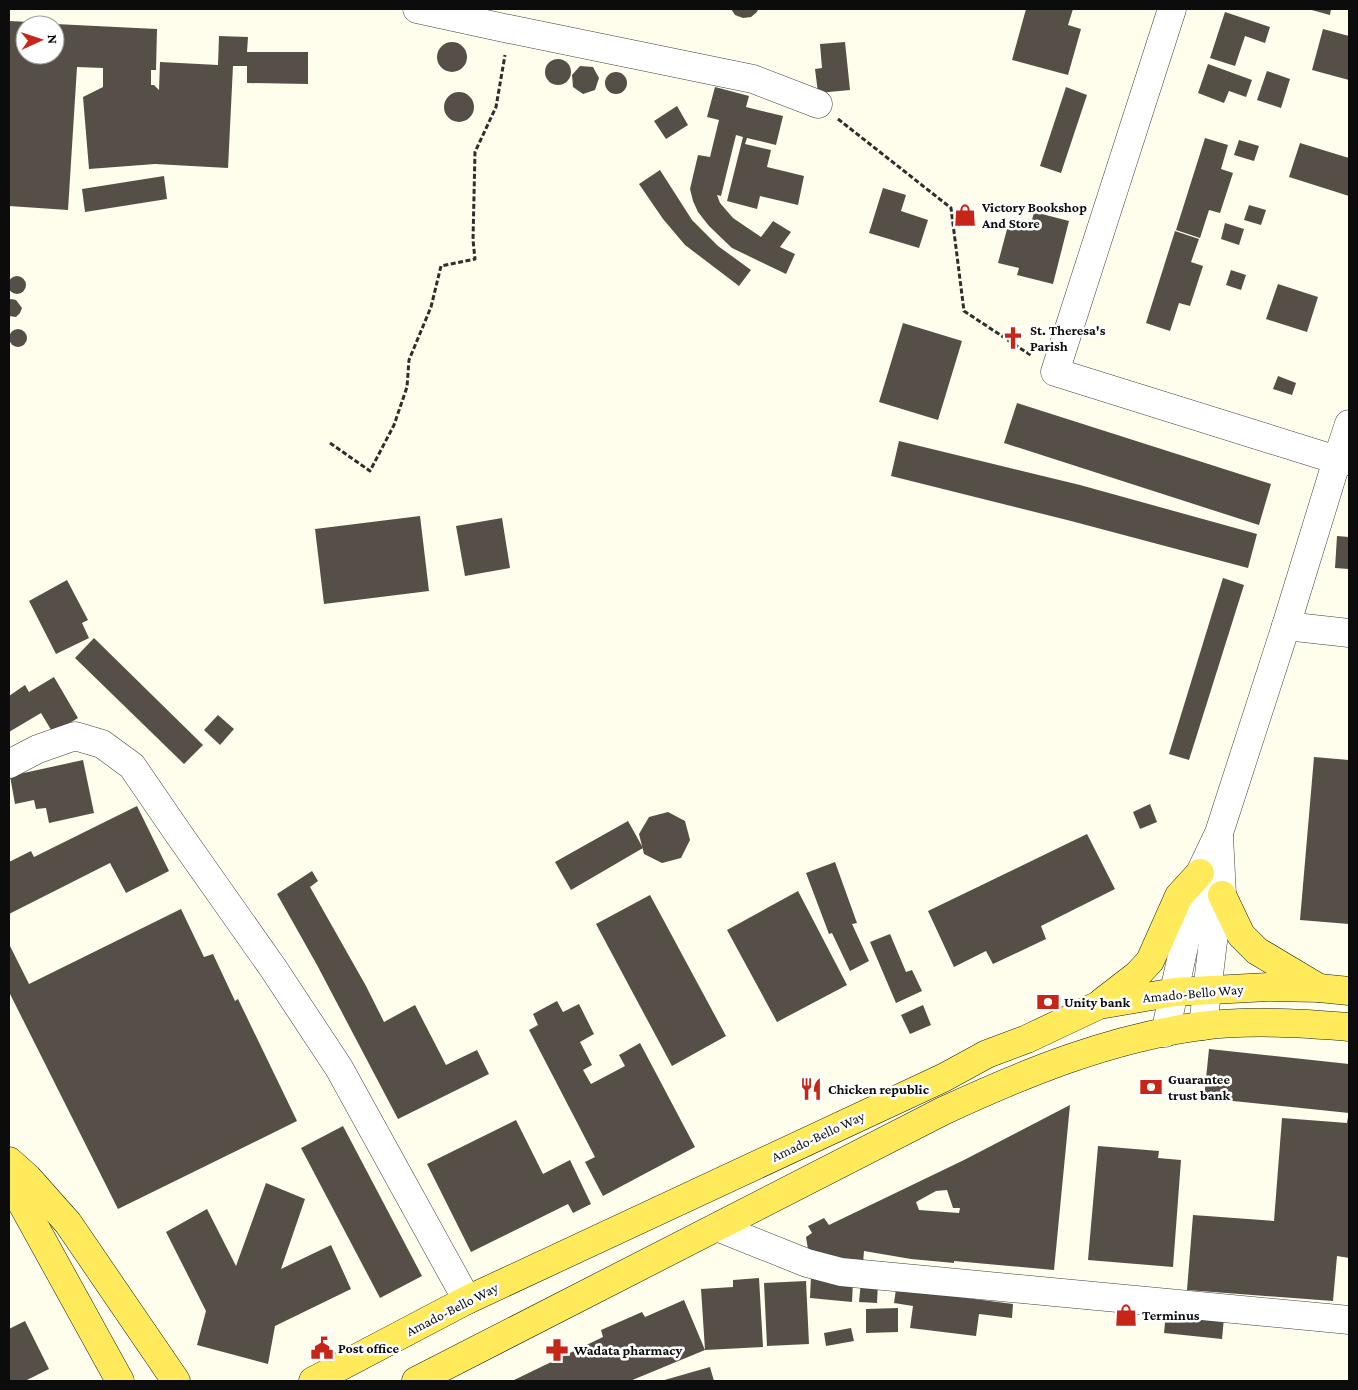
<svg xmlns="http://www.w3.org/2000/svg" width="1358" height="1390" viewBox="0 0 1358 1390" font-family="'Crimson Pro',serif">
<rect width="100%" height="100%" fill="#fffdeb"/>
<!-- building -->
<g fill="#564f48" fill-rule="evenodd">
<polygon points="731,9 758,9 757,12 751,17 743,18 735,15"/>
<polygon points="1026,9 1073,9 1068,25 1081,29 1068,75 1012,60"/>
<polygon points="1308,9 1331,9 1330,15"/>
<polygon points="1225,12 1270,27 1265,43 1245,36 1235,66 1210,58"/>
<polygon points="9,21 52,23 52,25 25,25 25,55 55,55 55,24 157,29 156,70 151,70 151,85 154,85 159,90 160,62 218,65 219,36 248,37 247,52 308,52 308,84 247,83 247,66 233,66 228,168 155,164 89,169 83,97 103,87 103,68 77,67 68,210 9,206"/>
<polygon points="1323,29 1349,36 1349,80 1312,70"/>
<circle cx="452" cy="57" r="15"/>
<polygon points="845,42 850,90 818,93 815,69 822,68 820,44"/>
<circle cx="558" cy="72" r="13"/>
<polygon points="1208,64 1252,80 1246,97 1229,91 1224,103 1198,93"/>
<polygon points="580,66 593,67 599,78 595,90 583,94 573,87 572,75"/>
<polygon points="1267,71 1290,79 1281,108 1257,100"/>
<circle cx="616" cy="83" r="11"/>
<polygon points="715,87 749,96 746,107 783,116 776,145 747,138 745,144 771,150 767,167 804,176 798,205 760,196 757,209 727,201 743,137 736,135 721,196 717,195 720,203 733,218 761,237 773,221 791,232 780,247 795,254 786,274 732,248 709,226 698,212 693,201 690,189 698,155 710,157 719,120 707,117"/>
<polygon points="1066,87 1087,95 1061,173 1040,166"/>
<circle cx="459" cy="107" r="15"/>
<polygon points="677,106 688,125 666,139 654,121"/>
<polygon points="1205,138 1228,145 1221,169 1233,173 1220,213 1209,210 1200,238 1176,230"/>
<polygon points="1239,140 1259,146 1254,161 1234,155"/>
<polygon points="1300,143 1349,158 1349,196 1289,177"/>
<polygon points="660,170 692,220 718,246 751,270 739,286 685,245 663,219 639,184"/>
<polygon points="164,176 167,199 85,212 82,189"/>
<polygon points="883,188 906,195 901,211 928,220 919,248 869,233"/>
<polygon points="1249,205 1266,210 1261,225 1244,220"/>
<polygon points="1034,212 1069,221 1053,284 1017,275 1019,268 998,263 1010,218 1031,224"/>
<polygon points="1225,223 1244,229 1239,245 1221,239"/>
<polygon points="1175,231 1199,239 1191,262 1203,266 1190,306 1179,303 1170,331 1146,323"/>
<polygon points="1231,270 1246,275 1241,290 1226,285"/>
<circle cx="17" cy="285" r="9"/>
<polygon points="1278,284 1318,297 1307,332 1266,319"/>
<polygon points="11,299 16,300 22,308 20,313 16,317 9,316 9,300"/>
<polygon points="903,323 962,341 938,420 879,402"/>
<circle cx="18" cy="338" r="9"/>
<polygon points="1278,376 1296,383 1292,395 1273,389"/>
<polygon points="1017,403 1271,484 1259,525 1004,443"/>
<polygon points="899,441 1080,485 1257,534 1248,568 1071,521 891,476"/>
<polygon points="420,516 429,591 324,604 315,529"/>
<polygon points="502,518 510,568 465,576 456,526"/>
<polygon points="1337,536 1349,537 1349,569 1335,568"/>
<polygon points="1223,578 1244,585 1189,760 1169,754"/>
<polygon points="67,580 88,620 82,623 89,638 56,654 29,601"/>
<polygon points="94,638 203,745 184,764 75,658"/>
<polygon points="54,677 78,718 53,733 41,713 9,732 9,696 25,685 29,692"/>
<polygon points="218,715 234,729 220,745 204,730"/>
<polygon points="1314,757 1349,760 1349,924 1300,920"/>
<polygon points="83,760 94,813 49,823 46,808 36,809 34,800 15,804 10,776"/>
<polygon points="1150,804 1157,822 1140,829 1133,812"/>
<polygon points="137,806 169,871 126,893 110,863 9,914 9,862 31,851 34,857"/>
<polygon points="668,812 685,821 690,840 681,858 662,863 644,854 639,834 649,817"/>
<polygon points="628,821 643,848 571,890 555,862"/>
<polygon points="1087,834 1115,889 1041,926 1046,939 993,964 986,951 954,967 928,911"/>
<polygon points="835,862 857,923 852,924 869,961 850,971 832,933 829,934 806,873"/>
<polygon points="312,871 318,881 310,887 366,986 384,1022 415,1005 446,1065 477,1050 489,1074 398,1119 317,965 277,894"/>
<polygon points="798,891 847,985 777,1022 727,930"/>
<polygon points="650,895 726,1036 672,1066 596,924"/>
<polygon points="181,909 204,957 213,954 235,1001 238,999 297,1121 118,1209 9,992 9,944 29,984"/>
<polygon points="890,934 906,972 912,970 922,991 896,1003 870,942"/>
<polygon points="557,1001 563,1012 579,1004 594,1034 580,1042 592,1065 583,1070 591,1084 625,1066 619,1055 640,1043 695,1147 603,1196 585,1162 595,1157 529,1030 538,1025 533,1014"/>
<polygon points="923,1005 931,1025 910,1034 901,1015"/>
<polygon points="1209,1049 1349,1064 1349,1113 1204,1098"/>
<path d="M 1070,1105 L 1054,1270 L 954,1261 L 954,1263 L 911,1259 L 864,1251 L 863,1263 L 808,1249 L 806,1237 L 812,1233 L 808,1226 L 824,1218 L 829,1225 L 964,1160 ZM 947,1190 L 953,1208 L 960,1208 L 959,1213 L 919,1210 L 916,1202 L 936,1191 Z"/>
<polygon points="1348,1117 1349,1258 1337,1256 1333,1301 1187,1290 1193,1215 1274,1221 1282,1118 1347,1123"/>
<polygon points="516,1120 543,1174 570,1160 591,1204 573,1213 568,1204 471,1252 427,1164"/>
<polygon points="343,1126 422,1276 380,1298 301,1148"/>
<polygon points="1098,1146 1159,1151 1158,1158 1181,1160 1173,1267 1088,1260"/>
<polygon points="266,1183 305,1199 281,1269 331,1245 351,1289 275,1326 268,1364 197,1345 206,1311 166,1232 207,1209 236,1266"/>
<polygon points="811,1277 853,1280 852,1302 810,1298"/>
<polygon points="759,1278 763,1347 705,1350 701,1289 733,1287 733,1280"/>
<polygon points="806,1281 809,1344 767,1346 764,1283"/>
<polygon points="861,1281 878,1282 877,1303 859,1302"/>
<polygon points="897,1282 912,1291 1013,1304 1012,1318 979,1314 976,1336 910,1328 913,1306 894,1303"/>
<polygon points="684,1300 705,1350 630,1381 512,1381 603,1337 601,1330 642,1312 645,1317"/>
<polygon points="898,1308 898,1332 866,1333 866,1309"/>
<polygon points="1166,1312 1224,1318 1222,1339 1164,1333"/>
<polygon points="25,1321 49,1369 25,1381 9,1381 9,1329"/>
<polygon points="851,1328 854,1341 826,1346 824,1333"/>
<polygon points="710,1367 714,1381 661,1381"/>
</g>
<g fill="none" stroke-linecap="round" stroke-linejoin="round">
<defs>
<g id="minor">
<polyline points="417,9 509,29 753,79 818,104"/>
<polyline points="1172,9 1055,372 1337,460 1349,461"/>
<polyline points="1286,626 1349,633"/>
<polyline points="9,764 38,749 75,736 102,744 132,766 180,836 273,968 339,1068 467,1300"/>
<polyline points="717,1227 807,1263 841,1272 1349,1320"/>
</g>
<g id="tertiary">
<polyline points="1203,1026 1213,941 1222,895 1219,836"/>
<polyline points="1165,1033 1200,873 1219,833 1286,626 1337,460 1349,424"/>
</g>
<g id="primary">
<polyline points="1222,895 1241,935 1257,951 1319,988"/>
<polyline points="1102,1002 1137,975 1150,961 1179,896 1200,873"/>
<polyline points="9,1161 28,1178 68,1223 176,1381"/>
<polyline points="9,1180 120,1381"/>
<polyline points="313,1381 467,1300 943,1078 987,1054 1027,1039 1099,1005 1175,992 1268,987 1319,988 1349,991"/>
<path d="M 416,1381 L 943,1111 C 1025,1073 1110,1038 1201,1026 C 1250,1020 1300,1023 1349,1027"/>
</g>
</defs>
<!-- minor casing -->
<use href="#minor" stroke="#3f3f3f" stroke-width="29"/>
<!-- tertiary casing -->
<use href="#tertiary" stroke="#3f3f3f" stroke-width="29"/>
<!-- primary casing -->
<use href="#primary" stroke="#1d1d1d" stroke-width="29"/>
<!-- path -->
<g stroke="#2e2e2e" stroke-width="3" stroke-dasharray="5 2.5" stroke-linecap="butt">
<polyline points="838,119 951,208 964,311 1032,356"/>
<polyline points="330,443 370,471 394,425 407,387 409,360 431,307 441,266 475,259 473,240 475,152 496,107 505,55"/>
</g>
<!-- minor -->
<use href="#minor" stroke="#fff" stroke-width="28"/>
<!-- tertiary -->
<use href="#tertiary" stroke="#fff" stroke-width="28"/>
<!-- primary -->
<use href="#primary" stroke="#ffea5b" stroke-width="28"/>
</g>
<!-- icons -->
<defs>
<symbol id="shop-bare" viewBox="-9 -9 18 18"><path d="M-5-2.5h2.3a2.7 3.5 0 0 1 5.4 0H5L5.5 6h-11ZM-1.5-2.5h3a1.5 2.3 0 0 0-3 0Z" fill="#c82519" stroke="#fff" stroke-width="2.5" paint-order="stroke"/></symbol>
<symbol id="church-bare" viewBox="-9 -9 18 18"><path d="M-1.2-6h2.4v3.5h3.3v2.4h-3.3V6h-2.4V-.1h-3.3v-2.4h3.3Z" fill="#c82519" stroke="#fff" stroke-width="2.5" paint-order="stroke"/></symbol>
<symbol id="bank-bare" viewBox="-9 -9 18 18"><path d="M-6-4H6V4H-6ZM0-2.3a2.3 2.3 0 1 0 0 4.6a2.3 2.3 0 1 0 0-4.6Z" fill="#c82519" stroke="#fff" stroke-width="2.5" paint-order="stroke"/></symbol>
<symbol id="restaurant-bare" viewBox="-9 -9 18 18"><path d="M-5-6h1v4h1v-4h1v4h1v-4h1v5L-1.5 .5V6h-2V.5L-5-1ZM5-6V6H3V1.5H1.5Q1.5-4 5-6Z" fill="#c82519" stroke="#fff" stroke-width="2.5" paint-order="stroke"/></symbol>
<symbol id="civic-bare" viewBox="-9 -9 18 18"><path d="M-.6-6.5H3V-4.5H.6V-3L4-1V1h2V6H-6V1h2V-1L-.6-3ZM-1.2 2.5V6h2.4V2.5Z" fill="#c82519" stroke="#fff" stroke-width="2.5" paint-order="stroke"/></symbol>
<symbol id="pharmacy-bare" viewBox="-9 -9 18 18"><path d="M-2-6h4v4h4v4h-4v4h-4v-4h-4v-4h4Z" fill="#c82519" stroke="#fff" stroke-width="2.5" paint-order="stroke"/></symbol>
</defs>
<g fill-rule="evenodd">
<use href="#shop-bare" x="949" y="199" width="32" height="32"/>
<use href="#church-bare" x="997" y="322" width="32" height="32"/>
<use href="#bank-bare" x="1032" y="986" width="32" height="32"/>
<use href="#bank-bare" x="1135" y="1071" width="32" height="32"/>
<use href="#restaurant-bare" x="795" y="1073" width="32" height="32"/>
<use href="#shop-bare" x="1110" y="1299" width="32" height="32"/>
<use href="#civic-bare" x="306" y="1332" width="32" height="32"/>
<use href="#pharmacy-bare" x="541" y="1334" width="32" height="32"/>
</g>
<g text-anchor="middle" stroke-width="5" stroke-linejoin="round" paint-order="stroke">
<!-- poi labels -->
<g font-size="14" font-weight="bold" fill="#0c0c0c" stroke="#fff" text-anchor="start">
<text x="982" y="212">Victory Bookshop<tspan x="982" dy="16">And Store</tspan></text>
<text x="1030" y="335">St. Theresa's<tspan x="1030" dy="16">Parish</tspan></text>
<text x="1064" y="1007">Unity bank</text>
<text x="1168" y="1084">Guarantee<tspan x="1168" dy="16">trust bank</tspan></text>
<text x="828" y="1094">Chicken republic</text>
<text x="1142" y="1320">Terminus</text>
<text x="338" y="1353">Post office</text>
<text x="574" y="1355">Wadata pharmacy</text>
</g>
<!-- street labels -->
<g font-size="14" fill="#0c0c0c" stroke="#fff">
<text transform="translate(1193 993) rotate(-5)" y="5">Amado-Bello Way</text>
<text transform="translate(818 1136) rotate(-25)" y="5">Amado-Bello Way</text>
<text transform="translate(452 1309) rotate(-27)" y="5">Amado-Bello Way</text>
</g>
</g>
<!-- border -->
<rect width="1358" height="1390" fill="none" stroke="#0c0c0c" stroke-width="20"/>
<!-- north arrow -->
<g transform="translate(40 40) rotate(87)"><circle r="24" fill="#ffffff" stroke="#9e9e9e"/>
<path d="M0-4L9 19L0 12L-9 19Z" fill="#c82519"/>
<text y="-8" font-size="14" font-weight="bold" text-anchor="middle" fill="#0c0c0c">N</text>
</g>
</svg>
